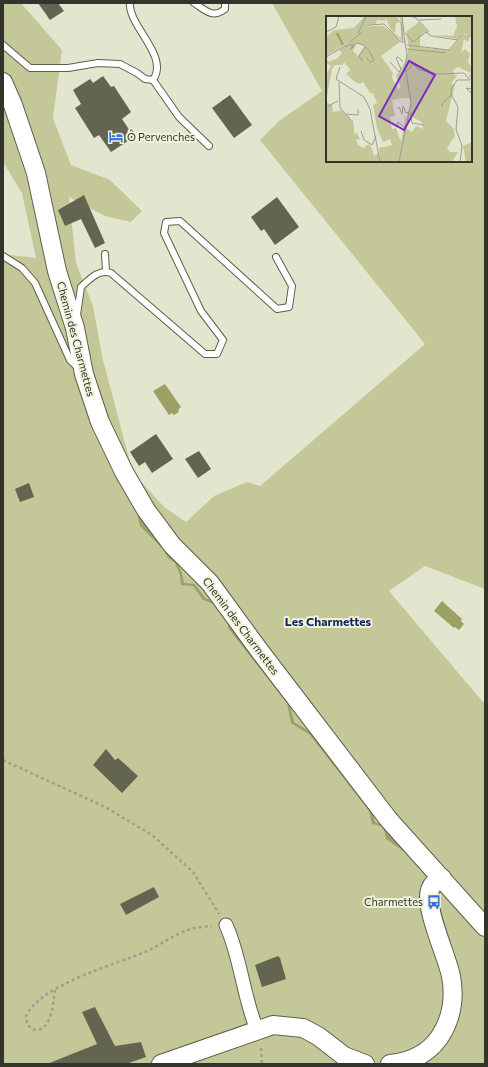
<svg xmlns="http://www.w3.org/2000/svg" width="488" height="1067" viewBox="0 0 488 1067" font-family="Commissioner,sans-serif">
<rect width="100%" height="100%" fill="#e3e6ce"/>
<!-- green -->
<path fill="#c4c899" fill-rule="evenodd" d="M 3,3 L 21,3 L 62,50 L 53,118 L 71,165 L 110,180 L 142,211 L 131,222 L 105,216 L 69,197 L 76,263 L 93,306 L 103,360 L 133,473 L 164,507 L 186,522 L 214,496 L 247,482 L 260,486 L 425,344 L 260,140 L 279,121 L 322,91 L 272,3 L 485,3 L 485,589 L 425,566 L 389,591 L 482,701 L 485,702 L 485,1064 L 3,1064 L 3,254 L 36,258 L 22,193 L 3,162 ZM 327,17 L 471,17 L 471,161 L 327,161 Z"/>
<!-- water -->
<g fill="#9ba067">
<polygon points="165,384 181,407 178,410 179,412 174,415 172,413 169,415 153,391"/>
<path d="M 135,504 L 165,547 L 170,556 L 177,561 L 182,573 L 184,583 L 195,584 L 205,598 L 216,602 L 232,623 L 230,627 L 289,702 L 294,722 L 312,733 L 373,813 L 375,822 L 381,824 L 420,867 L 406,853 L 386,839 C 384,828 384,826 372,824 L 369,811 L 310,735 L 291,723 L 287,703 L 228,628 L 228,623 L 214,604 L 203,600 L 193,586 L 181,585 L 180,575 L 175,563 L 168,558 L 163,549 L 140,526 Z"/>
<polygon points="442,601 462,619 461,621 464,624 459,630 455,627 454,628 434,611"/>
</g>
<!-- building -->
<g fill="#636550">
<polygon points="38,3 58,3 64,11 50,20"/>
<polygon points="103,76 111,87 114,86 131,112 122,119 134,137 111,152 99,135 94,138 75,108 81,104 73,90 90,79 93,83"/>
<polygon points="230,95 252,125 234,138 212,108"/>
<polygon points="84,195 105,243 95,248 81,219 65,226 58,210"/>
<polygon points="277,197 299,227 275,245 264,229 261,231 251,217"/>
<polygon points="156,434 173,459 152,473 145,462 139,466 130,452"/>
<polygon points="199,451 211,469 198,478 185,459"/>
<polygon points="29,483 34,497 20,502 15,489"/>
<polygon points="106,749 115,760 118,758 138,776 122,793 93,765"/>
<polygon points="154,887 159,897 126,915 120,904"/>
<polygon points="278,956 280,958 286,979 262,987 255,965"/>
<polygon points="95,1007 115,1046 141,1042 146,1057 126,1064 47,1064 97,1044 82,1012"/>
</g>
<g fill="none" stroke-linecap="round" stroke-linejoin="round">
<defs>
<g id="lane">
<path d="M 194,3 C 205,10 213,19 225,9 L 225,3"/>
<path d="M 3,45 L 30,68 L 68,68 L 98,63 L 120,64 L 137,73 L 145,79 L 153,80 C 170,56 128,26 130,3"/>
<polyline points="153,80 179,117 209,146"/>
<polyline points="105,254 106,271"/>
<polyline points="3,256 22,268 35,283 70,360 77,367"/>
<path d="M 77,315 L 81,287 C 90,279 98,269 111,273 L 205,354 L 217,354 L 223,340 L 201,311 L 164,233 L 166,222 L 180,221 L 277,309 L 289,307 L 292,286 L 276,257"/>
</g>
<path id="street" d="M 226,925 C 241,958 243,996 257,1030"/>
<g id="secondary">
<polyline points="3,82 13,105 36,173 57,271 75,328 84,374 100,422 124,472 146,510 172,545 210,583 259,650 389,820 485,927"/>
<polyline points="161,1064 273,1025 303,1028 318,1036 344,1056 365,1064"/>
<path d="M 390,1064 C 410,1062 427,1055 439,1038 C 452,1019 455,998 451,976 C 447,956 424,908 430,890 C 432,884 436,880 442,878"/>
</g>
</defs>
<!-- lane casing -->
<use href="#lane" stroke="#5d5f4b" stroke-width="8"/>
<!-- street casing -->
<use href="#street" stroke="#5d5f4b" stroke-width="15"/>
<!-- secondary casing -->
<use href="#secondary" stroke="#5d5f4b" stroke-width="20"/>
<!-- path -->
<g stroke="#9ea08e" stroke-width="2.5" stroke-dasharray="3 3" stroke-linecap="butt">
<polyline points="3,760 105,807 152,835 193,872 219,914"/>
<path d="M 55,990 C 53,1002 52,1035 32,1029 L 27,1024 L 26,1016 C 41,984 115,965 147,951 C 162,944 176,933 191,929 C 197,927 206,927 212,926"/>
<polyline points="261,1048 262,1064"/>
</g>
<!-- lane -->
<use href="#lane" stroke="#fff" stroke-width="6"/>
<!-- street -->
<use href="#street" stroke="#fff" stroke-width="13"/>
<!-- secondary -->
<use href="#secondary" stroke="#fff" stroke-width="18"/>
</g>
<!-- icons -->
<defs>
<symbol id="hotel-bare" viewBox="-9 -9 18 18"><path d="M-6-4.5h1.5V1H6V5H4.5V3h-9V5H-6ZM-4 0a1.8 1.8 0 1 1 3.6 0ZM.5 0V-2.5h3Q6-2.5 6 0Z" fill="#3871e0" stroke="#f0f3db" stroke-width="2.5" paint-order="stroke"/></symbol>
<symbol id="bus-bare" viewBox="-9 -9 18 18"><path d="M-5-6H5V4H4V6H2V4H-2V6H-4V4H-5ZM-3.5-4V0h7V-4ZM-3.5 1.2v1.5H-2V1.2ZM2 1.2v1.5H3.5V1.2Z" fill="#3871e0" stroke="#f0f3db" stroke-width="2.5" paint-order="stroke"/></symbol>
</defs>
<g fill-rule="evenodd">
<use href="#hotel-bare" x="106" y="127" width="20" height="20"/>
<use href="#bus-bare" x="424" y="892" width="20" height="20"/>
</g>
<g text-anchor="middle" stroke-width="4" stroke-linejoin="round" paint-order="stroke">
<!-- poi labels -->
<g font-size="11" fill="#33342b" stroke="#f0f3db" text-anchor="start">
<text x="127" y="141">Ô Pervenches</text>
<text x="423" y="906" text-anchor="end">Charmettes</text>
</g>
<!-- street labels -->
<g font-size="11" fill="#33342b" stroke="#f0f3db">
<text transform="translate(76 339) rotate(75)" y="4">Chemin des Charmettes</text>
<text transform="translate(241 626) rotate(53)" y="4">Chemin des Charmettes</text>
</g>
<!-- neighbourhood labels -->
<g font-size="12" font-weight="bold" fill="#0d275c" stroke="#f0f3db">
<text x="328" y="626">Les Charmettes</text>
</g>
</g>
<!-- overview -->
<g transform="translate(326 16)">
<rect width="146" height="146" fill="#e3e6ce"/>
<path d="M 39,0 L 70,0 L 75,6 L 70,7 L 69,17 L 73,20 L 75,22 L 76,8 L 73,0 L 77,3 L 77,24 L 76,22 L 75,25 L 73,21 L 65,14 L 60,2 L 59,5 L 51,4 L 50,8 L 42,9 L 27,22 L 44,10 L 57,10 L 71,20 L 74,26 L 55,40 L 67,57 L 66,61 L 72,73 L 75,72 L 70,60 L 79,46 L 83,31 L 80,16 L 93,6 L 103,17 L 98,16 L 94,21 L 94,30 L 98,32 L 124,34 L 135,21 L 144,21 L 142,26 L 138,23 L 135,37 L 139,33 L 144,37 L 142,46 L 146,52 L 146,63 L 143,60 L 145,57 L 132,51 L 127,54 L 128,59 L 131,59 L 125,68 L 129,68 L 120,105 L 128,113 L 129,120 L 121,132 L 124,136 L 132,136 L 126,146 L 54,146 L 53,132 L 66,129 L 64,123 L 57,126 L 51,112 L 47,89 L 51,87 L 47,77 L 44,77 L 37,66 L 34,68 L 29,66 L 20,58 L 24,54 L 18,46 L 16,49 L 9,49 L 6,53 L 0,86 L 6,89 L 7,96 L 15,94 L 23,102 L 28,108 L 28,118 L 31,117 L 34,123 L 30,124 L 32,129 L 38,132 L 42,128 L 45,130 L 48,140 L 53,137 L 54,146 L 0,146 L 0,59 L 5,50 L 0,47 L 0,44 L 3,46 L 12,42 L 16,37 L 13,34 L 22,29 L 25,25 L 0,40 L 0,21 L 8,14 L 28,12 ZM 31,27 L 39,30 L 32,40 L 27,35 ZM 78,82 L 83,82 L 85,86 L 80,102 L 77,99 L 79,104 L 75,126 L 70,112 L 66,113 L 64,101 L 69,100 L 66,84 ZM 84,100 L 96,106 L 97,113 L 90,110 L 86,116 L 81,113 ZM 129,0 L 146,0 L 146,20 L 139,18 L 131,23 L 107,19 L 127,20 L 131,11 ZM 146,126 L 146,146 L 140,146 L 137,130 Z" fill="#c4c899" fill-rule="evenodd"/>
<path fill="none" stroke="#9ba067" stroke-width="2" d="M 11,17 L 17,29"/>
<path fill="none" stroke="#9d9f8d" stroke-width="1" d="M 84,0 L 90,2 L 103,16M 93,4 L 115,3M 75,6 L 77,26M 61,11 L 75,26 L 79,26 L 76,0M 0,16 L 10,11 L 13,0M 79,17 L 87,26 L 100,16 L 105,20 L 132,24M 32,18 L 40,0M 81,29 L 123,34 L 135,20 L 146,20M 19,31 L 27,28 L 25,33 L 31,27 L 37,29 L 43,34 L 48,45 L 44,46 L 41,42M 81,33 L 120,37M 0,41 L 22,28 L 43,9 L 58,8 L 62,12M 37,46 L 33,40 L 39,31M 64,46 L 73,56 L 75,53 L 70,42 L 72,41 L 77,46M 14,51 L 10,63 L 38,81 L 44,93 L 54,146M 80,56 L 87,48 L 93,54 L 113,58 L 138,57 L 144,64M 13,66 L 14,92 L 27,106M 146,73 L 140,72 L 146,78M 117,90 L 115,89 L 125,79M 0,91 L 12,85M 71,93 L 73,91 L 76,98 L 77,90 L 80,97 L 83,96M 84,96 L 86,107 L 98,109M 20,98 L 32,99 L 32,93M 66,108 L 71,111 L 72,106 L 80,113M 35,115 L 38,124 L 46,129 L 50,120M 73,146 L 85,87 L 79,50 L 81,40 L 79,26M 134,146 L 136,130 L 130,113 L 132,91 L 126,80 L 125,74 L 131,64 L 144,64"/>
<path fill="#7b2cbf" fill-opacity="0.15" stroke="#7b2cbf" stroke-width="2" d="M 83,45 L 109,59 L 78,114 L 53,100 Z"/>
<rect width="146" height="146" fill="none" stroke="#33342b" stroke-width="2"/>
</g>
<!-- border -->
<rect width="488" height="1067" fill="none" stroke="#33342b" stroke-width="8"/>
</svg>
